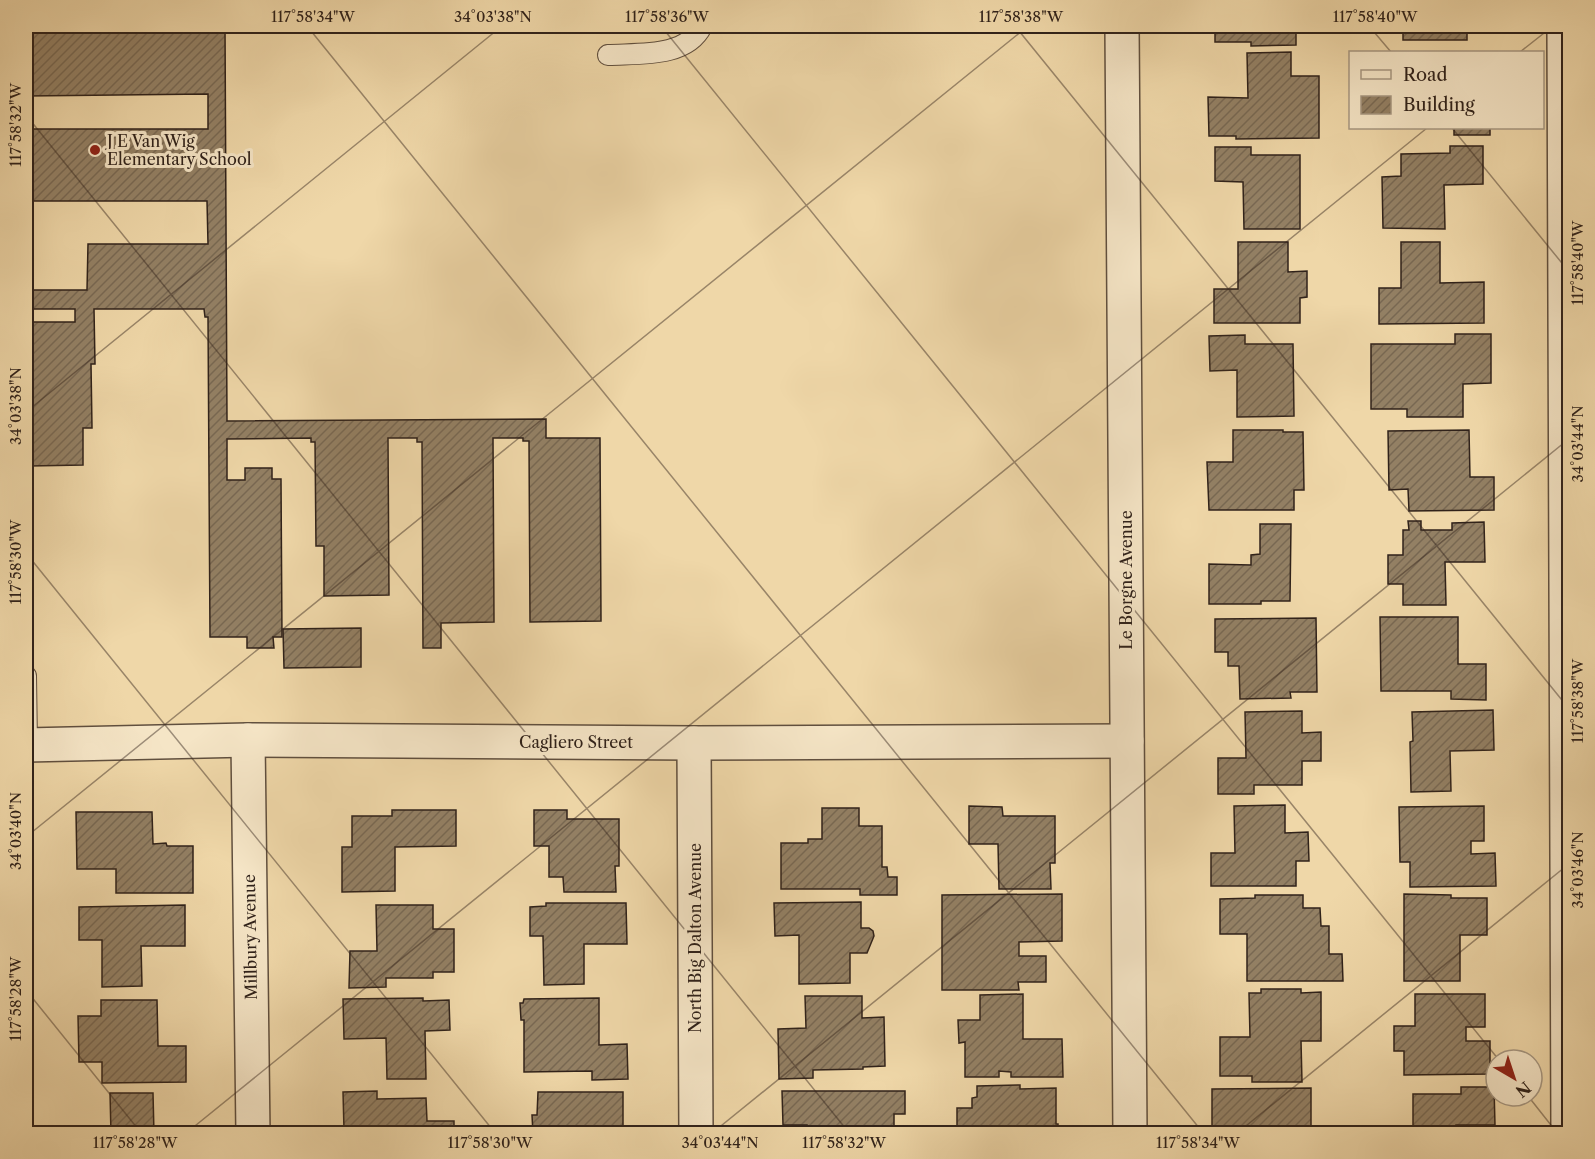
<svg xmlns="http://www.w3.org/2000/svg" width="1595" height="1159" viewBox="0 0 1595 1159" font-family="'Libre Caslon Text',serif">
<defs>
<pattern id="building-hatch" width="6" height="6" patternUnits="userSpaceOnUse" patternTransform="scale(1.5)"><rect width="6" height="6" fill="#938064"/><path d="M-1 1l2-2M0 6l6-6M5 7l2-2" fill="none" stroke="#786852"/></pattern>
</defs>
<rect width="100%" height="100%" fill="#efd7a8"/>
<filter id="stains"><feTurbulence type="fractalNoise" baseFrequency=".00333" numOctaves="4"/><feColorMatrix values="0 0 0 0 .2 0 0 0 0 .09 0 0 0 0 .02 0 0 0 .5 -.17"/></filter>
<radialGradient id="worn" r=".72"><stop offset=".6" stop-color="#630" stop-opacity="0"/><stop offset="1" stop-color="#630" stop-opacity=".3"/></radialGradient>
<!-- building -->
<g fill="url(#building-hatch)" stroke="#30221a" stroke-width="1.5">
<polygon points="26,26 225,26 227,421 546,419 546,438 600,438 601,621 530,622 529,441 523,441 523,438 493,438 494,622 441,623 441,648 423,648 422,442 417,442 417,438 388,438 389,595 324,596 324,546 316,546 315,442 311,442 311,438 227,439 227,480 245,480 245,468 272,468 272,479 281,479 282,637 273,637 274,648 247,648 247,637 210,637 208,317 205,317 204,309 94,309 95,364 91,364 92,428 83,428 83,465 29,466 26,467 26,322 75,322 75,309 26,309 26,290 87,290 88,244 208,244 207,201 26,201 26,129 208,129 208,94 26,96"/>
<polygon points="1215,26 1299,26 1299,33 1296,33 1296,45 1251,46 1251,42 1215,42"/>
<rect x="1403" y="26" width="64" height="14"/>
<polygon points="1291,52 1291,76 1319,76 1319,138 1236,139 1236,136 1209,136 1208,97 1248,98 1247,53"/>
<rect x="1454" y="128" width="36" height="7"/>
<polygon points="1450,146 1483,146 1483,184 1444,185 1445,229 1383,228 1382,177 1401,176 1401,154 1450,153"/>
<polygon points="1215,147 1251,147 1251,155 1300,155 1300,229 1244,229 1243,182 1215,181"/>
<polygon points="1238,242 1288,242 1288,272 1307,271 1307,297 1300,298 1300,323 1214,323 1214,289 1238,289"/>
<polygon points="1401,242 1440,242 1440,283 1484,282 1484,323 1379,324 1379,288 1401,288"/>
<polygon points="1455,334 1491,334 1491,383 1463,384 1463,417 1407,417 1407,409 1371,409 1371,344 1455,344"/>
<polygon points="1245,335 1245,344 1293,344 1294,416 1237,417 1237,370 1210,371 1209,336"/>
<polygon points="1233,430 1283,430 1283,432 1303,432 1304,490 1294,490 1294,510 1209,510 1207,462 1233,462"/>
<polygon points="1469,430 1470,477 1494,477 1494,510 1409,511 1408,489 1389,490 1388,431"/>
<polygon points="1408,521 1421,521 1421,530 1452,530 1452,523 1484,522 1485,562 1445,562 1446,605 1403,605 1403,584 1388,584 1388,555 1403,555 1403,530 1409,530"/>
<polygon points="1260,524 1291,524 1290,601 1261,601 1261,604 1209,604 1209,564 1251,565 1251,555 1260,554"/>
<polygon points="1380,617 1458,617 1458,664 1486,664 1486,700 1451,699 1451,691 1381,691"/>
<polygon points="1316,618 1317,692 1290,692 1291,698 1240,699 1239,666 1228,666 1228,652 1215,652 1215,619"/>
<polygon points="361,628 361,667 284,668 283,629"/>
<polygon points="1493,710 1494,750 1450,751 1451,791 1411,792 1410,742 1413,741 1412,712"/>
<polygon points="1302,711 1302,733 1321,732 1321,761 1302,761 1302,785 1254,785 1254,794 1218,794 1218,758 1246,758 1245,712"/>
<polygon points="1285,805 1285,833 1308,832 1309,861 1296,861 1296,886 1211,886 1211,853 1235,853 1234,806"/>
<polygon points="969,806 1002,807 1003,816 1055,816 1055,863 1050,863 1051,889 999,889 998,844 969,844"/>
<polygon points="1484,806 1484,841 1471,841 1471,854 1495,853 1496,886 1410,887 1410,862 1400,862 1399,807"/>
<polygon points="822,808 859,808 859,826 882,826 882,867 887,867 888,877 897,877 897,895 860,895 860,889 781,889 781,843 808,843 808,839 822,839"/>
<polygon points="392,810 456,810 456,846 395,847 395,891 342,892 342,847 352,847 352,816 392,816"/>
<polygon points="534,810 567,810 567,819 619,819 619,866 615,866 616,892 564,892 563,877 549,877 549,846 534,846"/>
<polygon points="76,812 152,812 153,844 166,843 167,846 193,846 193,893 116,893 116,869 77,869"/>
<polygon points="1062,894 1062,941 1019,942 1019,956 1046,956 1046,982 1018,982 1019,990 942,990 942,895"/>
<polygon points="1404,894 1451,895 1451,898 1487,898 1487,935 1460,935 1460,981 1404,981"/>
<polygon points="1255,895 1303,895 1303,908 1320,908 1321,926 1329,926 1329,954 1342,954 1343,981 1247,981 1247,934 1220,934 1220,899 1255,898"/>
<polygon points="861,902 861,928 869,928 873,931 874,936 867,953 850,953 850,983 799,984 799,935 775,936 774,903"/>
<polygon points="546,903 626,903 627,944 584,944 584,984 544,985 543,936 530,936 530,907 546,906"/>
<polygon points="185,905 185,946 141,946 142,986 102,987 102,940 79,940 79,907"/>
<polygon points="376,905 433,905 433,929 454,929 454,972 433,972 433,978 386,978 386,987 349,988 350,951 377,951"/>
<polygon points="1261,989 1301,989 1301,993 1321,992 1321,1041 1301,1041 1302,1082 1252,1082 1252,1076 1220,1076 1220,1037 1250,1037 1249,993 1261,993"/>
<polygon points="1023,994 1023,1039 1062,1039 1063,1077 1011,1077 1011,1072 999,1071 999,1077 965,1077 965,1042 959,1043 958,1020 980,1020 980,995"/>
<polygon points="1415,994 1485,994 1485,1027 1466,1027 1466,1041 1490,1041 1490,1074 1404,1075 1404,1051 1394,1051 1394,1026 1415,1026"/>
<polygon points="805,996 862,996 862,1018 884,1017 885,1066 863,1067 863,1069 813,1070 813,1078 779,1079 778,1029 806,1028"/>
<polygon points="423,998 423,1001 449,1000 450,1030 425,1031 426,1079 387,1079 386,1038 344,1039 343,999"/>
<polygon points="599,998 599,1045 627,1044 628,1079 592,1080 592,1071 524,1072 524,1020 521,1020 520,1003 523,1003 524,999"/>
<polygon points="101,1000 157,1000 158,1046 186,1046 186,1082 102,1083 102,1062 79,1062 78,1016 101,1016"/>
<polygon points="1020,1085 1020,1089 1056,1088 1056,1124 1058,1124 1058,1134 957,1134 957,1108 972,1108 972,1098 977,1097 977,1086"/>
<polygon points="1461,1087 1494,1087 1495,1125 1456,1125 1456,1134 1413,1134 1413,1094 1461,1094"/>
<polygon points="1311,1088 1311,1134 1212,1134 1212,1089"/>
<polygon points="377,1091 377,1099 426,1098 427,1121 454,1121 454,1134 383,1134 383,1129 344,1130 343,1092"/>
<polygon points="782,1091 905,1091 905,1114 894,1114 894,1129 882,1130 882,1134 807,1134 807,1125 783,1125"/>
<polygon points="538,1092 623,1092 623,1134 533,1134 532,1115 537,1115"/>
<polygon points="110,1093 153,1093 154,1134 111,1134"/>
</g>
<g fill="none" stroke-linecap="round" stroke-linejoin="round">
<defs>
<g id="service">
<path d="M 608,55 C 639,53 686,58 702,26"/>
<polyline points="26,676 27,745"/>
</g>
<g id="minor">
<polyline points="1122,26 1130,1134"/>
<polyline points="1564,26 1568,1134"/>
<polyline points="248,740 253,1134"/>
<polyline points="694,743 696,1134"/>
<polyline points="26,745 248,740 694,743 1127,741"/>
</g>
</defs>
<!-- service casing -->
<use href="#service" stroke="#604f3e" stroke-width="22"/>
<!-- minor casing -->
<use href="#minor" stroke="#604f3e" stroke-width="36"/>
<!-- service -->
<use href="#service" stroke="#f5e5c6" stroke-width="20"/>
<!-- minor -->
<use href="#minor" stroke="#f5e5c6" stroke-width="33"/>
</g>
<!-- ticks -->
<path fill="none" stroke="#30221a" stroke-width="1.5" stroke-opacity="0.45" d="M 307,26 L 1204,1134M 661,26 L 1499,1060M 1015,26 L 1570,710M 1369,26 L 1391,52M 1520,52 L 1553,26M 26,115 L 850,1134M 1452,128 L 1570,273M 26,412 L 502,26M 26,553 L 496,1134M 26,837 L 1028,26M 26,990 L 142,1134M 1528,1096 L 1558,1134M 185,1134 L 1427,128M 711,1134 L 1570,438M 1236,1134 L 1570,863"/>
<!-- markers -->
<circle fill="#8f2418" stroke="#f5e5c6" stroke-width="2" cx="95" cy="150" r="6"/>
<g text-anchor="middle" stroke-width="6" stroke-linejoin="round" paint-order="stroke">
<!-- poi labels -->
<g font-size="16" fill="#30221a" stroke="#f5e5c6" text-anchor="start">
<text x="107" y="147">J E Van Wig<tspan x="107" dy="18">Elementary School</tspan></text>
</g>
<!-- street labels -->
<g font-size="16" fill="#30221a" stroke="#f5e5c6">
<text transform="translate(1126 580) rotate(-90)" y="6">Le Borgne Avenue</text>
<text x="576" y="748">Cagliero Street</text>
<text transform="translate(250 937) rotate(-91)" y="6">Millbury Avenue</text>
<text transform="translate(695 938) rotate(-90)" y="6">North Big Dalton Avenue</text>
</g>
</g>
<!-- margin -->
<rect width="1595" height="1159" fill="none" stroke="#efd7a8" stroke-width="66"/>
<!-- legend -->
<rect x="1349" y="51" width="195" height="78" fill="#f5e5c6" stroke="#a69781" stroke-width="1.5"/>
<rect x="1361" y="70" width="30" height="9" fill="#f5e5c6" stroke="#a69781" stroke-width="1.5"/>
<text x="1403" y="81" font-size="18" fill="#30221a">Road</text>
<rect x="1361" y="96" width="30" height="18" fill="url(#building-hatch)" stroke="#a69781" stroke-width="1.5"/>
<text x="1403" y="111" font-size="18" fill="#30221a">Building</text>
<!-- north arrow -->
<g transform="translate(1514 1078) rotate(141)"><circle r="28" fill="#f5e5c6" stroke="#a69781" stroke-width="1.5"/>
<path d="M0-4.5L10 22L0 15L-10 22Z" fill="#8f2418"/>
<text y="-9" font-size="16" font-weight="bold" text-anchor="middle" fill="#30221a">N</text>
</g>
<rect x="33" y="33" width="1529" height="1093" fill="none" stroke="#30221a" stroke-width="2"/>
<g font-size="15" text-anchor="middle" fill="#30221a">
<text x="313" y="22">117°58'34"W</text>
<text x="493" y="22">34°03'38"N</text>
<text x="667" y="22">117°58'36"W</text>
<text x="1021" y="22">117°58'38"W</text>
<text x="1375" y="22">117°58'40"W</text>
<text transform="translate(16 125) rotate(-90)" y="5">117°58'32"W</text>
<text transform="translate(1578 263) rotate(-90)" y="5">117°58'40"W</text>
<text transform="translate(16 406) rotate(-90)" y="5">34°03'38"N</text>
<text transform="translate(1578 444) rotate(-90)" y="5">34°03'44"N</text>
<text transform="translate(16 562) rotate(-90)" y="5">117°58'30"W</text>
<text transform="translate(1578 701) rotate(-90)" y="5">117°58'38"W</text>
<text transform="translate(16 831) rotate(-90)" y="5">34°03'40"N</text>
<text transform="translate(1578 870) rotate(-90)" y="5">34°03'46"N</text>
<text transform="translate(16 999) rotate(-90)" y="5">117°58'28"W</text>
<text x="135" y="1148">117°58'28"W</text>
<text x="490" y="1148">117°58'30"W</text>
<text x="720" y="1148">34°03'44"N</text>
<text x="844" y="1148">117°58'32"W</text>
<text x="1198" y="1148">117°58'34"W</text>
</g>
<rect width="100%" height="100%" filter="url(#stains)"/>
<rect width="100%" height="100%" fill="url(#worn)"/>
</svg>
